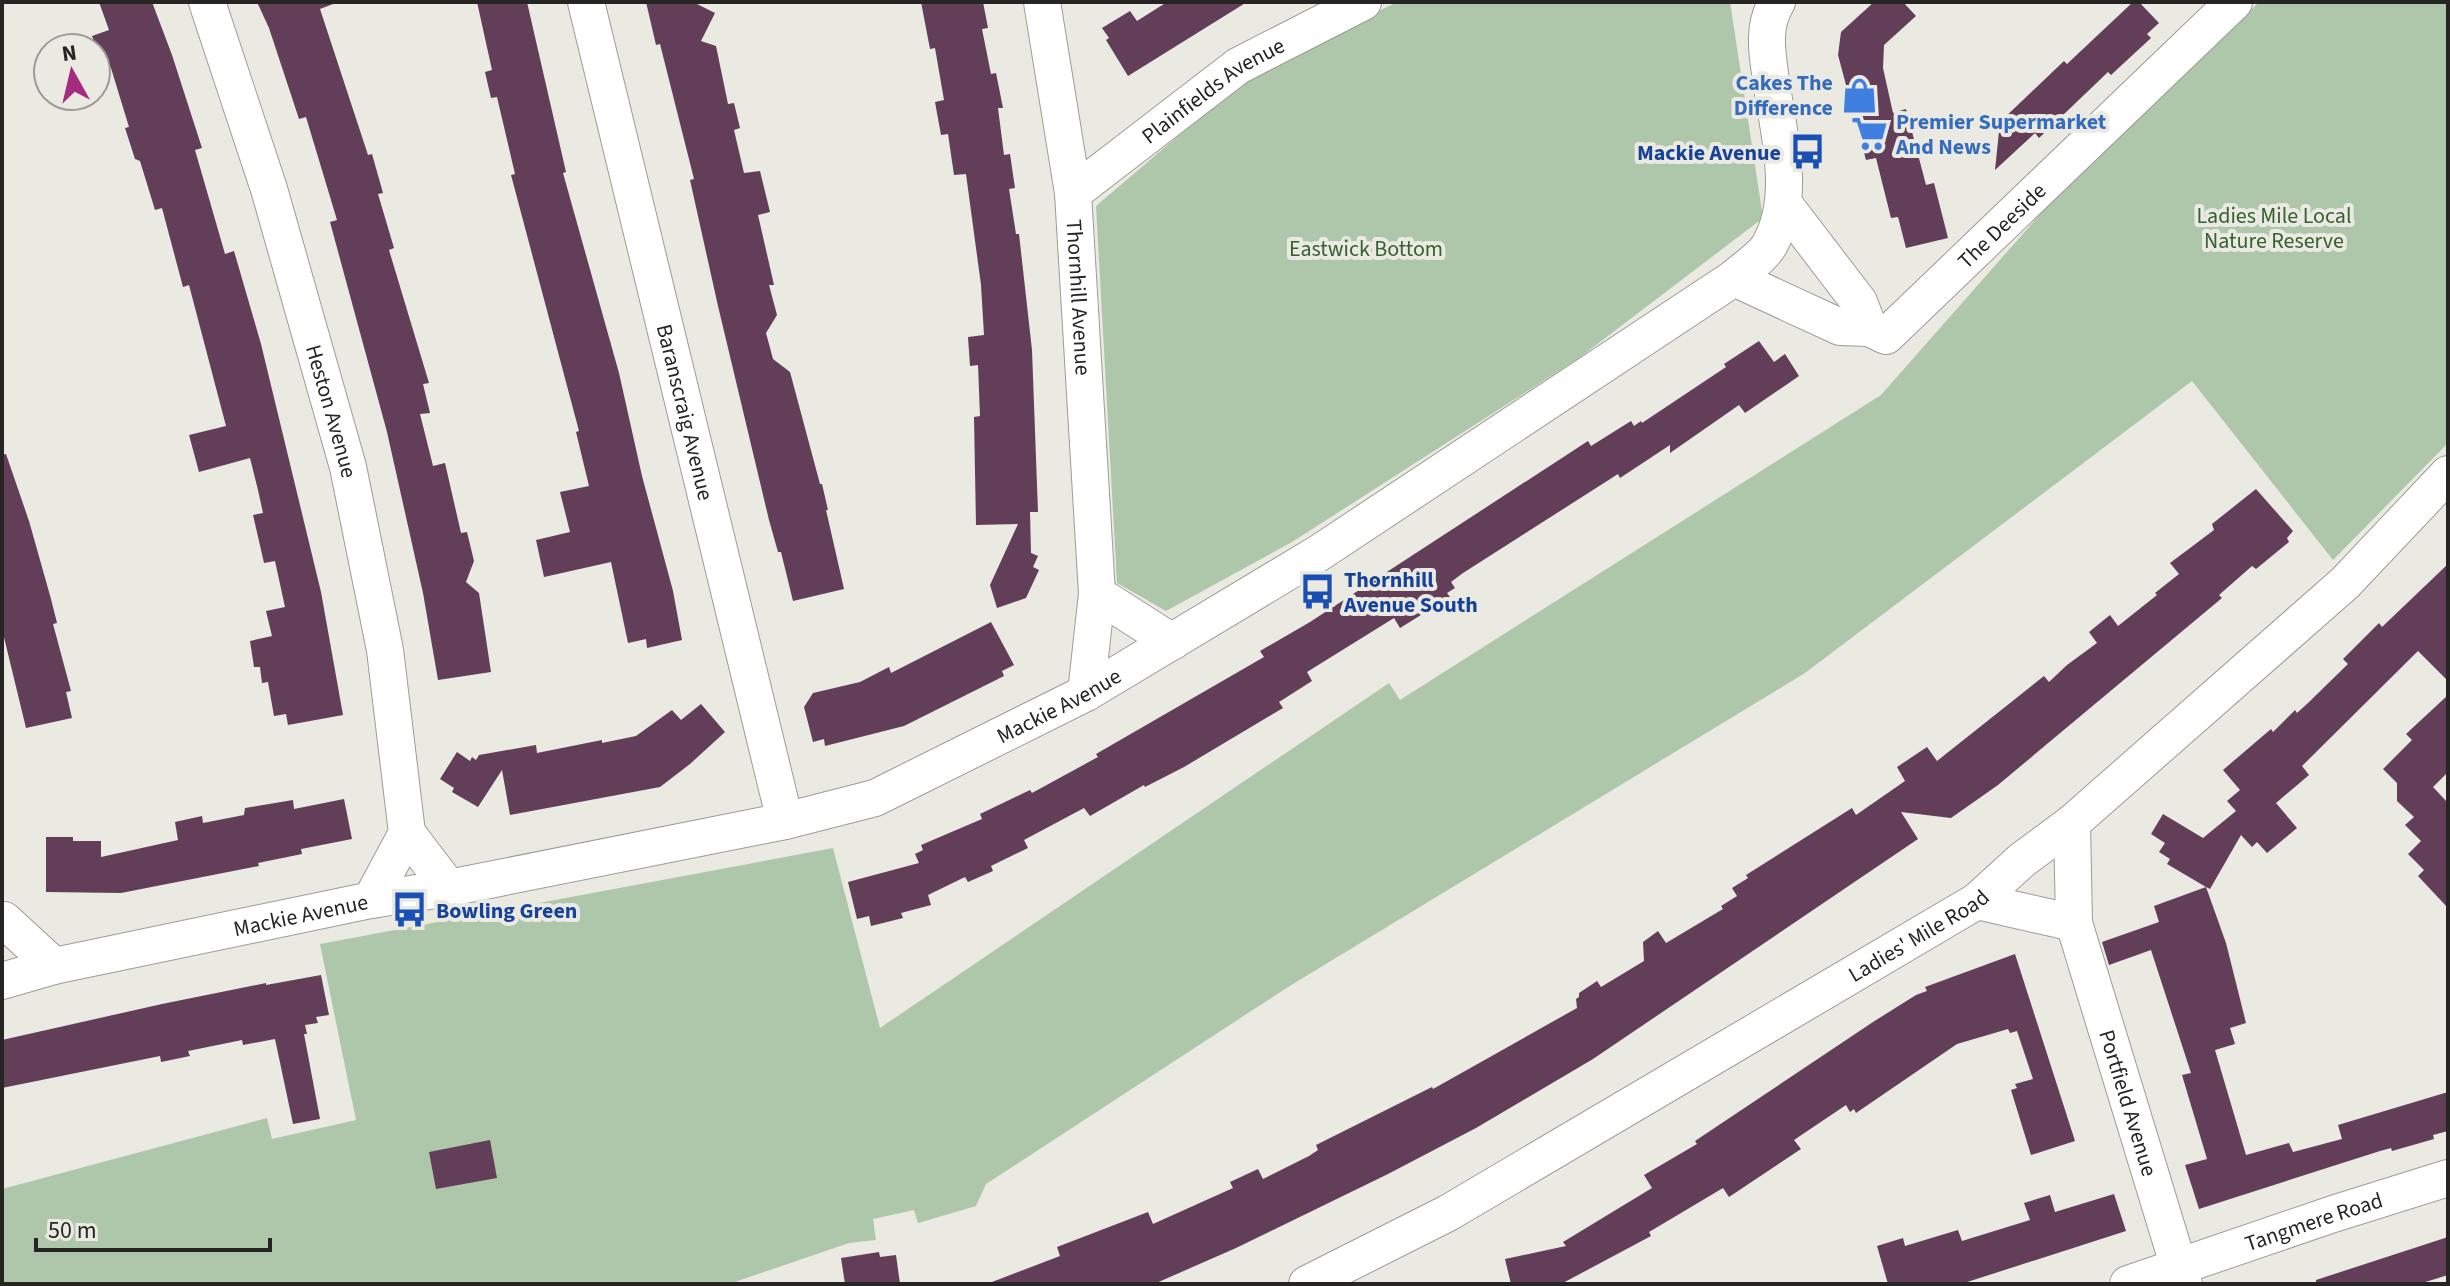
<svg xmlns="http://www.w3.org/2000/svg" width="2450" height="1286" viewBox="0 0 2450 1286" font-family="'Source Sans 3',sans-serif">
<rect width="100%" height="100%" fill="#eae9e2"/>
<!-- green -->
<g fill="#aec7aa">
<polygon points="1397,2 1730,2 1763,218 1579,358 1292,542 1166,611 1117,583 1096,206 1252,73"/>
<polygon points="2259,2 2448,2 2448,443 2333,560 2192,381 1805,673 1288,987 986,1184 976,1206 918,1223 914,1210 873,1219 876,1240 849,1243 729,1284 2,1284 2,1189 267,1118 272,1139 356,1120 320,944 833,848 880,1028 1389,683 1400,700 1881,395 2058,194"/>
</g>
<!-- building -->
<g fill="#623e59">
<polygon points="99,2 152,2 172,55 202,148 195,150 225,254 234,251 261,344 321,592 343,715 288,725 286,714 274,716 268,682 262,683 260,667 254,667 250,641 272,636 266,611 285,607 275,561 264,563 253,515 263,513 258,490 250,458 199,472 189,435 226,426 189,285 183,287 162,208 155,210 140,161 135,159 125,128 129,127 111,68 105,70 92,36 109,30"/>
<polygon points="257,2 332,2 333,4 320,9 368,155 372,154 383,193 378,194 394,248 389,250 429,383 423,384 430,413 420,414 433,466 445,463 461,533 467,532 474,561 466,582 479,593 491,672 438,680 423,593 387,432 330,222 337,220 306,117 299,119 269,28"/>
<polygon points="477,2 527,2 566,172 563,173 619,373 642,476 673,591 682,640 647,648 646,639 628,643 611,562 544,577 536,540 570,532 560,492 589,486 576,432 579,431 511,175 515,174 497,97 491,98 485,72 492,70"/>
<polygon points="646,2 693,2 715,13 701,41 716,46 728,104 734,103 740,128 734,130 744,173 760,171 770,212 758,215 774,285 769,285 777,315 766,333 773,359 790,372 820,484 822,484 828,510 826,510 844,589 793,601 781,552 778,552 769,520 718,306 690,180 694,179 660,44 656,45"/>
<polygon points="921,2 983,2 988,28 982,29 991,74 996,73 1003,108 998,108 1004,155 1010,154 1015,188 1009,189 1016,234 1019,234 1032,350 1038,512 1030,512 1031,553 1038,556 1033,567 1039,570 1026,598 997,608 990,585 1018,524 976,525 974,417 980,416 978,365 970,366 968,337 984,335 981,285 966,174 954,175 948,134 941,135 935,102 944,100 935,48 930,49"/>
<polygon points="1167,2 1247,2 1128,76 1106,40 1109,38 1102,28 1130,11 1137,21"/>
<polygon points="1874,2 1903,2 1916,16 1884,45 1883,68 1893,113 1906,109 1926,185 1934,183 1948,238 1906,248 1898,217 1891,218 1876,158 1866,160 1838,55 1841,32"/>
<polygon points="2133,2 2139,2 2159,23 2147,34 2151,38 2111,75 2108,72 2039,138 2035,133 1995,170 2000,122 2064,61 2067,64"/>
<polygon points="1759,341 1774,362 1785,354 1799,376 1745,413 1739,405 1670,453 1670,445 1620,478 1618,474 1463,573 1451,582 1455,588 1447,593 1450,597 1400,628 1394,618 1307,672 1312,681 1279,702 1283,708 1184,767 1145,787 1144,785 1090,816 1084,808 1024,840 1028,848 991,866 993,871 968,882 965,877 928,895 931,905 901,913 903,918 871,926 869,916 857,919 848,882 919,863 915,854 923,850 921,845 982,819 980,814 1030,790 1032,793 1098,757 1096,754 1264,657 1260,651 1310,622 1588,441 1591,446 1631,421 1634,426 1641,421 1642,423 1726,367 1724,364"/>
<polygon points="6,454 29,521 51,599 57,623 53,624 71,691 66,692 72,718 26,728 2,629 2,455"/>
<polygon points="2256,489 2293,531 2287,538 2289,542 2256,569 2252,566 2219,595 2222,598 1998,785 1951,818 1901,812 1918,839 1593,1059 1476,1128 1388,1174 1236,1248 1154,1284 992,1284 992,1282 1060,1256 1057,1247 1148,1212 1153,1224 1233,1188 1230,1182 1258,1169 1263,1179 1309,1156 1318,1150 1316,1145 1432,1087 1433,1089 1577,1008 1576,999 1579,997 1579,993 1597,981 1601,987 1644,961 1643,942 1658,931 1666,943 1723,909 1721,906 1737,896 1732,888 1748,878 1746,875 1852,808 1856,815 1905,781 1897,767 1927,747 1937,761 2044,676 2049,682 2067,665 2097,643 2089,632 2110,615 2118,626 2157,595 2155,593 2179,574 2170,563 2214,530 2212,524"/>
<polygon points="2448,564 2448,681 2418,651 2302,766 2309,775 2276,803 2297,828 2267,853 2257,842 2252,847 2241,835 2210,889 2206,887 2226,943 2246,1023 2230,1028 2235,1044 2215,1050 2246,1155 2289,1143 2293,1152 2342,1139 2338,1125 2448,1092 2448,1131 2433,1135 2434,1139 2392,1151 2391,1148 2380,1151 2199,1209 2185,1165 2207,1159 2182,1075 2191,1073 2151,950 2109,965 2102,942 2159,922 2154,906 2206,887 2167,864 2170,859 2159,852 2165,843 2151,834 2163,814 2203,838 2236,811 2227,801 2240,790 2223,770 2271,729 2273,732 2295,710 2297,713 2308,703 2348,664 2343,659 2379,623 2382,627"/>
<polygon points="991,622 1014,665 1002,671 1004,676 904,726 825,746 824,739 813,742 804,707 813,693 860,682 889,667 891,673"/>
<polygon points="2448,695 2448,772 2433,787 2448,803 2448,908 2418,876 2424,870 2408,854 2421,841 2405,825 2414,817 2397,801 2397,783 2383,769 2412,740 2406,734"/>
<polygon points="701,704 725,732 690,764 660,787 510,815 502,770 478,807 452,792 454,788 440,779 457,752 470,761 472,757 476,760 479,755 536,745 537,753 602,740 602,743 636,736 672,710 681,720"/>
<polygon points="344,799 352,839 301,849 302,854 258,863 259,866 121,893 46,892 46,837 73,837 73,841 101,841 101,857 178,840 175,822 202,816 203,823 244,815 245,808 293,800 294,809"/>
<polygon points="2015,954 2075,1141 2031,1155 2011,1090 2017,1088 2015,1084 2033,1079 2017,1031 2010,1033 2008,1029 1957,1044 1856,1113 1854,1109 1850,1112 1846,1105 1794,1140 1801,1149 1729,1197 1723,1188 1649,1232 1651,1236 1561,1284 1511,1284 1505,1259 1566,1246 1563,1242 1652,1188 1644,1175 1697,1144 1695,1141 1873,1022 1916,995 1927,991 1925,987"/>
<polygon points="321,975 329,1015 316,1017 318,1023 305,1025 307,1034 304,1034 320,1119 293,1124 275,1039 243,1045 242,1040 188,1051 190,1056 161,1062 160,1056 2,1088 2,1040 162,1004 266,983 266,985"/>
<polygon points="490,1140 497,1178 436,1189 429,1152"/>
<polygon points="2114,1194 2126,1231 1961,1284 1888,1284 1877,1246 1903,1238 1905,1246 1958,1230 1962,1241 2030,1220 2024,1203 2050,1195 2055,1212"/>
<polygon points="2448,1237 2448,1275 2419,1284 2316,1284 2316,1280"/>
<polygon points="879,1252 880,1257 896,1255 900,1284 845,1284 841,1258"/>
</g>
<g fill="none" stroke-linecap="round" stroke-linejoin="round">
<defs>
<g id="minor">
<path id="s1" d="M 207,2 L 269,189 L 348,467 L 385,650 L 407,833 L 371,900"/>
<path id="s2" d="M 586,2 L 785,821"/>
<path id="s3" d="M 1042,2 L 1073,193 L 1097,594 L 1086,693"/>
<path id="s4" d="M 1073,193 L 1238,66 L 1363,2"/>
<path id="s5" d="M 1784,204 L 1859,302 L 1869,328 L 1886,336 L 2234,2"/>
<polyline points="1734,278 1840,327 1869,328"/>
<polyline points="1097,594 1172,642"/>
<path id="s6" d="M 2072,823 L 2074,923 L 2184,1284"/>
<polyline points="407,833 449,888"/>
<polyline points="1977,901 2074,923"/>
<polyline points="4,920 54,966"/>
<path id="s7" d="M 2,981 L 54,966 L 371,900 L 449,888 L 785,821 L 875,798 L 1086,693 L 1319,553 L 1734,278 C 1745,268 1763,257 1770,244 C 1797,195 1778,132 1771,80 C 1767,53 1762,26 1777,2"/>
<path id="s8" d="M 1307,1284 L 1448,1213 L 1977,901 L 2022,860 L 2072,823 L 2345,583 L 2448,474"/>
<path id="s9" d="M 2128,1284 L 2333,1214 L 2448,1178"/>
</g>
</defs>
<!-- minor casing -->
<use href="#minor" stroke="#9d9c95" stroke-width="38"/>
<!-- minor -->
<use href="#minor" stroke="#fff" stroke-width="36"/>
</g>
<!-- icons -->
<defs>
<symbol id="shop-bare" viewBox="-9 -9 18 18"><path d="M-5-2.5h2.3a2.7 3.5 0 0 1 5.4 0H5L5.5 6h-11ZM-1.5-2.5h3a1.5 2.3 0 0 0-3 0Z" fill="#3f7fe0" stroke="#eae9e2" stroke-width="2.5" paint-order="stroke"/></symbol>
<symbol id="supermarket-bare" viewBox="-9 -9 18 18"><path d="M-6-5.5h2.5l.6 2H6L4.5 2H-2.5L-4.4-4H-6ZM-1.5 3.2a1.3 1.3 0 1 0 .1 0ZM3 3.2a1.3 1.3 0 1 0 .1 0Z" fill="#3f7fe0" stroke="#eae9e2" stroke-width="2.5" paint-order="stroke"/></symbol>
<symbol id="bus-bare" viewBox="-9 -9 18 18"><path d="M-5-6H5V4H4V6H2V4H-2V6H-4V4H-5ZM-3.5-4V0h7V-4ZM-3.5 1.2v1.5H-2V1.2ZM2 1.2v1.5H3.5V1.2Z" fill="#1a4fb4" stroke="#eae9e2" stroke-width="2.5" paint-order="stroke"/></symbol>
</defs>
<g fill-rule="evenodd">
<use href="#shop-bare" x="1834" y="70" width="51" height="51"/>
<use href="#supermarket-bare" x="1844" y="108" width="51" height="51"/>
<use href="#bus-bare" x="1782" y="126" width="51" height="51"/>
<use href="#bus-bare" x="1292" y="566" width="51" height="51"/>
<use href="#bus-bare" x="384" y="884" width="51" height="51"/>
</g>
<g text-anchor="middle" stroke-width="8" stroke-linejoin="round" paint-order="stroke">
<!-- shop labels -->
<g font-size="22" font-weight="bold" fill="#366cbe" stroke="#eae9e2" text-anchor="end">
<text x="1833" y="90">Cakes The<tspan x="1833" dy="25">Difference</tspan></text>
<text x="1896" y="129" text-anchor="start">Premier Supermarket<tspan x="1896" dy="25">And News</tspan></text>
</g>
<!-- street labels -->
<g font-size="22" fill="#262523" stroke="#eae9e2">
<text dy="8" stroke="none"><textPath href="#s4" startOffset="174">Plainfields Avenue</textPath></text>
<text dy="8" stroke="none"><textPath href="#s5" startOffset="330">The Deeside</textPath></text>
<text dy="8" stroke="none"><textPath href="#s3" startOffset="298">Thornhill Avenue</textPath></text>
<text dy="8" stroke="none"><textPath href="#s1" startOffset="428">Heston Avenue</textPath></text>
<text dy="8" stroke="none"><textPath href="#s2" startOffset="422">Baranscraig Avenue</textPath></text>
<text dy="8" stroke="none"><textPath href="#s7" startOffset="1098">Mackie Avenue</textPath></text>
<text dy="8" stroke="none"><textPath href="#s7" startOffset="306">Mackie Avenue</textPath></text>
<text dy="8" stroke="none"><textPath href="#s8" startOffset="704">Ladies' Mile Road</textPath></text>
<text dy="8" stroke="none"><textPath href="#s6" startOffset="288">Portfield Avenue</textPath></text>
<text dy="8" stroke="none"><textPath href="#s9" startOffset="196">Tangmere Road</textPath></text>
</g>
<!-- transit labels -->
<g font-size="22" font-weight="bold" fill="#164399" stroke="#eae9e2" text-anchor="start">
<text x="1781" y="160" text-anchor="end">Mackie Avenue</text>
<text x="1344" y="587">Thornhill<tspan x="1344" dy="25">Avenue South</tspan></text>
<text x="436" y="918">Bowling Green</text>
</g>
<!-- park labels -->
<g font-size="22" fill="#35622e" stroke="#eae9e2">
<text x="2274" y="223">Ladies Mile Local<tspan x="2274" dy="25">Nature Reserve</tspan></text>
<text x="1366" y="256">Eastwick Bottom</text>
</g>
</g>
<!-- border -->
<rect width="2450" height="1286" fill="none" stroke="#262523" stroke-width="8"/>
<!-- north arrow -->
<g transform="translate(72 72) rotate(352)"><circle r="38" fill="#eae9e2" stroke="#9c9b96" stroke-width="2"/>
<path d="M0-6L14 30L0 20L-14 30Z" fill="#a52b80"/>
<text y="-12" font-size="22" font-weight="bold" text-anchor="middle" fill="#262523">N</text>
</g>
<!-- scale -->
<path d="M36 1238v12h234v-12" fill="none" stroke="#262523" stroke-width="4"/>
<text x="48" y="1238" font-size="24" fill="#262523" stroke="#eae9e2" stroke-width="6" paint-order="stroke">50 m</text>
</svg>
